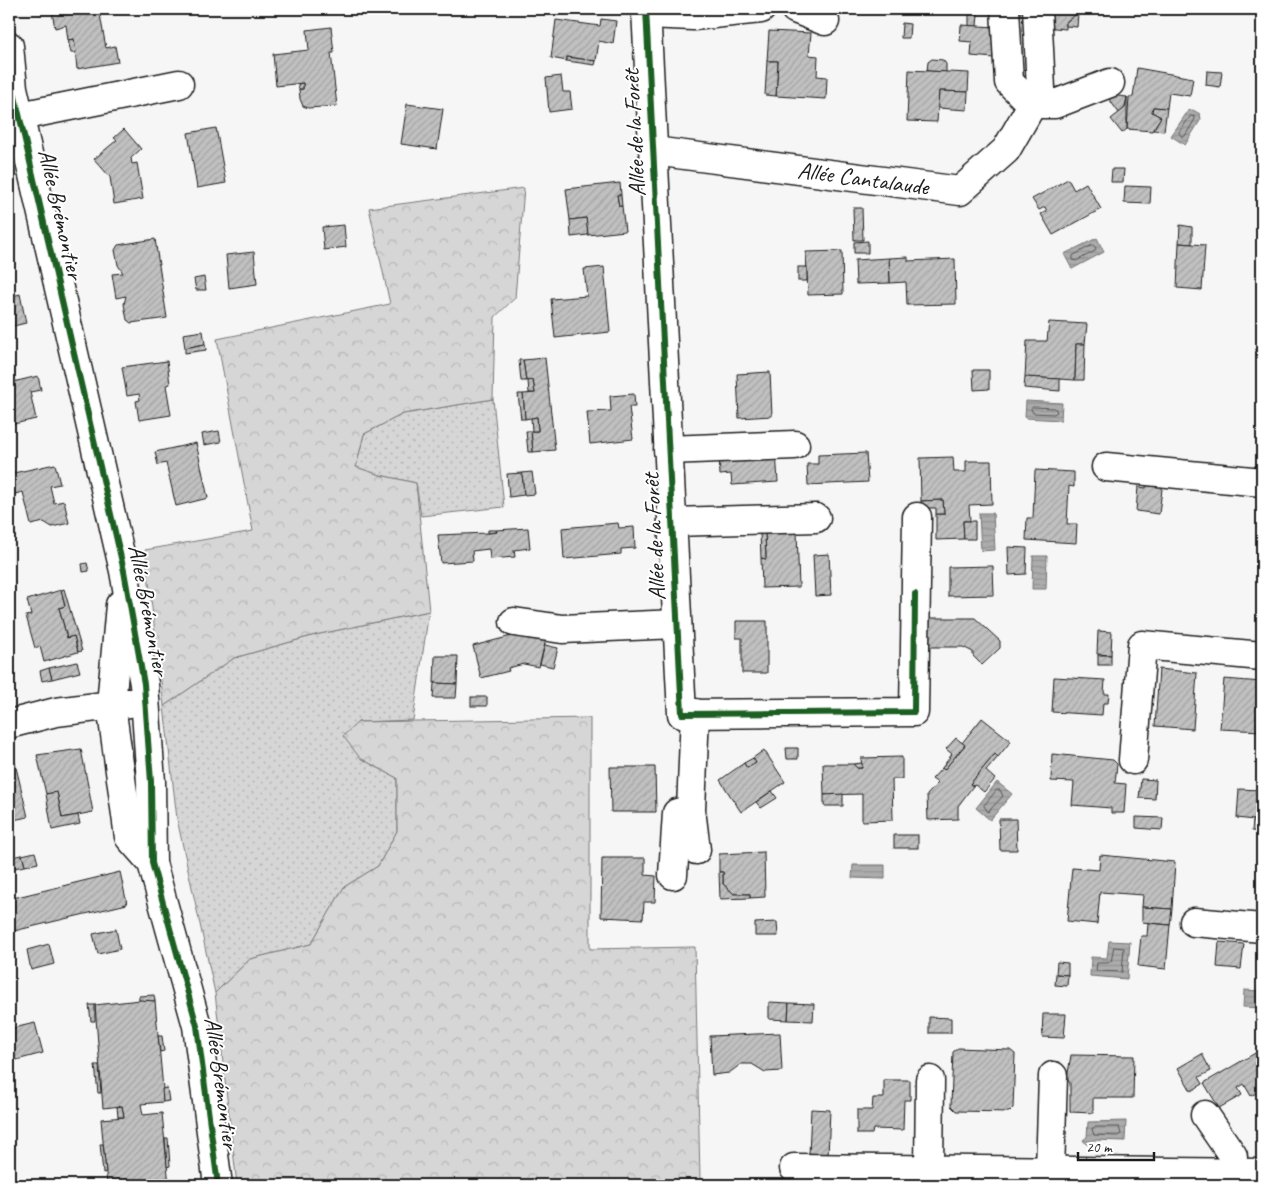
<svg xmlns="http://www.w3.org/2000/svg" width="1271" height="1194" viewBox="0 0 1271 1194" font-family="Caveat,sans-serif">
<defs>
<pattern id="grass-dots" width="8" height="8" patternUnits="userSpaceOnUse" patternTransform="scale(1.25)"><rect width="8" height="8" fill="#d6d6d6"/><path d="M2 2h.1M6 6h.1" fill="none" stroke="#b7b7b7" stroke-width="1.8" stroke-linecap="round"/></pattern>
<pattern id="forest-crowns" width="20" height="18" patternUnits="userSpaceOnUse" patternTransform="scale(1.25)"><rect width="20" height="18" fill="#d6d6d6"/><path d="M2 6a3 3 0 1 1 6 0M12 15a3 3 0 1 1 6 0" fill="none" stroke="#b7b7b7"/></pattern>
<pattern id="water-rules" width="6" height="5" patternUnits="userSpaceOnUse" patternTransform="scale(1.25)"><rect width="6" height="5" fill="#acacac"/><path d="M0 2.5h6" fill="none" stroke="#939393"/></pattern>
<pattern id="building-hatch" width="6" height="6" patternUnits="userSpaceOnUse" patternTransform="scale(1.25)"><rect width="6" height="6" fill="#c0c0c0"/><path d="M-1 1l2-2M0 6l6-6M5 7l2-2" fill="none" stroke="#a4a4a4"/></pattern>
</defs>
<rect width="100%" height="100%" fill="#f6f6f6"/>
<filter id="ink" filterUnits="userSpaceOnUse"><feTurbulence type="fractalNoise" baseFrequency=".02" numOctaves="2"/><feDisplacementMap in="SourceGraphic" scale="10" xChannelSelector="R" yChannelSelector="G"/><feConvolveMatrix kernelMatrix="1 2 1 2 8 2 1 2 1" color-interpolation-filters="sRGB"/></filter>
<g filter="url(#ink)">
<!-- grass -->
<g fill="url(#grass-dots)" stroke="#797979">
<polygon points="493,399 504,507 421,516 416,483 380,475 356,467 364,434 403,414"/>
<polygon points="429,611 413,720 358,722 360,758 397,778 397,831 378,866 344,887 311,944 250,959 215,993 177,819 164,706 234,658 315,635"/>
</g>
<!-- forest -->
<g fill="url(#forest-crowns)" stroke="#797979">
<polygon points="524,188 515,298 495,317 493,399 403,414 364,434 356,467 380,475 416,483 429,611 315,635 234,658 164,706 145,550 253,531 217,339 390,304 369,208"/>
<polygon points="590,718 590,949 695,947 700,1180 566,1185 237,1185 215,993 250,959 311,944 344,887 378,866 397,831 397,778 360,758 343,736 358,722"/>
</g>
<!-- water -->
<g fill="url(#water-rules)" stroke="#727272">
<polygon points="1193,110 1200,114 1201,119 1185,145 1171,136 1188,111"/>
<polygon points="1097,238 1104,252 1072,269 1064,254"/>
<polygon points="1026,401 1062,403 1061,420 1025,418"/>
<polygon points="979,513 993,513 995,550 981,551"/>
<polygon points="1033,556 1047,556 1046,589 1032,589"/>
<polygon points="997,782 1012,794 990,820 976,808"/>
<polygon points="853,865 885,865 885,879 852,878"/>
<polygon points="1109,941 1130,942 1127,979 1090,976 1091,957 1107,958"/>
<polygon points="1244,990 1262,991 1262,1008 1243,1007"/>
<polygon points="1126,1121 1125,1141 1092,1140 1089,1144 1086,1144 1083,1140 1087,1137 1088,1122"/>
</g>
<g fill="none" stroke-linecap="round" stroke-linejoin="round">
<!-- shore -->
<g stroke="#565656" stroke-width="1">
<polygon points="1191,116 1195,117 1195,119 1185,136 1182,137 1179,133"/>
<polygon points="1093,245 1096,248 1095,251 1076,261 1073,260 1073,256"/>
<polygon points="1033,407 1055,408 1057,412 1054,414 1033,413 1031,409"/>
<polygon points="997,790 1000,790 1003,796 988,812 984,806"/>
<polygon points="1114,947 1124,948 1122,972 1096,971 1097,963 1107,963 1111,961"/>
<polygon points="1095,1127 1119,1127 1121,1134 1118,1136 1094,1135 1092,1129"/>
</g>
</g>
<!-- building -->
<g fill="url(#building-hatch)" stroke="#1c1c1c">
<polygon points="74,9 99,9 106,48 115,46 118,62 77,69 74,39 68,40 66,25 55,28 52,12"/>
<polygon points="1045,9 1078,9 1078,13 1066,22 1066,29 1044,27"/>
<polygon points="1078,13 1077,27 1066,26 1066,22"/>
<polygon points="969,14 978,14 977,26 969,26"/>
<polygon points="601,19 616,21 613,44 599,41 596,61 567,57 567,61 551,58 556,20 600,26"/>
<polygon points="902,23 910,24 909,38 901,38"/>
<polygon points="961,25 996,27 994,58 971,56 972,42 960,41"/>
<polygon points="331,27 334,53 331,53 337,106 308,108 303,106 300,99 299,89 303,89 303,83 276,86 273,54 309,50 307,30"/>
<polygon points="769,31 811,33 809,55 818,56 817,76 827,77 826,99 776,96 778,61 767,61"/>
<polygon points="74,39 76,53 71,53 68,40"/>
<polygon points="567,57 596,61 595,65 567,61"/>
<polygon points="932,59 943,60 946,64 946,72 927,71 928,62"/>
<polygon points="767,61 778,61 776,96 765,95"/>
<polygon points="1137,68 1193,78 1190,96 1169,93 1167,108 1153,107 1152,112 1161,117 1152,131 1127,129 1129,97 1133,97"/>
<polygon points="909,70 969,73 968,92 939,91 937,122 907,121"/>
<polygon points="1207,71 1222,72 1220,87 1206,85"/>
<polygon points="561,76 563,92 570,92 572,109 549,112 546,78"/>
<polygon points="303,83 303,89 299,89 298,84"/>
<polygon points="939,91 968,92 967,110 938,108"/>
<polygon points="1109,95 1127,97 1125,108 1119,113 1109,99"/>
<polygon points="1127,97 1127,129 1122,133 1111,119 1125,108"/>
<polygon points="407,104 443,109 437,149 401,144"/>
<polygon points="1153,107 1167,108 1164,131 1153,130 1161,117 1152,112"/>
<polygon points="216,128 226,183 197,188 188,133"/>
<polygon points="124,129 141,149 131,158 132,164 137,163 143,199 114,204 110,177 94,159 117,140 114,138"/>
<polygon points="1112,169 1124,169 1123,182 1111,182"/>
<polygon points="1068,179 1074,190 1086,183 1101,209 1053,235 1041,214 1047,211 1045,207 1039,210 1032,199"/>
<polygon points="620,183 621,195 617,195 619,206 622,206 625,231 588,235 586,218 570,220 566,189"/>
<polygon points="1125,186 1151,187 1150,204 1124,203"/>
<polygon points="617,195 621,195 622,206 619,206"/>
<polygon points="853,208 862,208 863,240 854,240"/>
<polygon points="586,218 588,235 571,237 570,220"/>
<polygon points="344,225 346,247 324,250 322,227"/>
<polygon points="1180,225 1192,227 1192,244 1179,243"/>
<polygon points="155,239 167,318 131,323 127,320 124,304 126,296 116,298 112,274 123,273 118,265 115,250 118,245"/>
<polygon points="868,241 868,253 854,253 854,242"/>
<polygon points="1179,243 1205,245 1202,290 1177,288"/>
<polygon points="842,251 843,294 808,295 806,252"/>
<polygon points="254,252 257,284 229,288 226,255"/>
<polygon points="908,257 908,261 955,259 956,304 907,305 906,282 890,283 889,258"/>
<polygon points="889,258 890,283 856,284 855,260"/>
<polygon points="604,267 610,332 555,338 551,299 587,296 584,269"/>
<rect x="798" y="267" width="9" height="14"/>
<polygon points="204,277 206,290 196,290 194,279"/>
<polygon points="20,294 26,323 9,327 9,297"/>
<polygon points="1049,322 1087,324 1085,344 1076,344 1075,380 1025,377 1027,341 1047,341"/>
<polygon points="203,331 205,344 185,348 183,334"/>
<polygon points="205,344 206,350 185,353 185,348"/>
<polygon points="1076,344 1085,344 1084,380 1075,380"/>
<polygon points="545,358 555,450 533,452 531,431 538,431 537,417 525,419 523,394 535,393 533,380 526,381 523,360"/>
<polygon points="519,360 523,360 526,381 521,381"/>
<polygon points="167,361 170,384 166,385 171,415 139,420 136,401 140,400 139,394 127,396 122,367"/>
<polygon points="973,370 989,370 989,389 974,390"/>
<polygon points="770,372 772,416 739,418 737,374"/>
<polygon points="38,376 41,390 30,392 36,419 9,425 9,383"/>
<polygon points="1025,377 1060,379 1060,391 1024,388"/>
<polygon points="533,380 535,393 529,393 528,381"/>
<polygon points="518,394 523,394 525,419 521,419"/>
<polygon points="634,394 635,407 629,407 633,439 590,444 587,412 611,411 610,396"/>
<polygon points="537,417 538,431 532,431 531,418"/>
<polygon points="219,431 221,442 204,445 202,434"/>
<polygon points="526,431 531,431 533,452 528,452"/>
<polygon points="196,443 208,498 176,506 166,463 158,465 155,452"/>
<polygon points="776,452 778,482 732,485 731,474 720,475 719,456"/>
<polygon points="866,453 868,482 808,485 807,464 818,464 818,455"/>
<polygon points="953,457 954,472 966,472 966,461 991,461 992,504 969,505 970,521 963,521 964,539 936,540 936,514 944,514 943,500 921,501 920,458"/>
<polygon points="55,464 60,484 50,486 54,503 64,501 69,523 52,527 44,522 31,525 23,492 11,495 9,474"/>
<polygon points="1035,470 1074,472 1074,487 1069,486 1067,524 1077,524 1076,543 1026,540 1027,518 1033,518"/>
<polygon points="532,472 535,494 524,495 522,473"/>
<polygon points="522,473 524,495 509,497 507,474"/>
<polygon points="1147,479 1163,481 1159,514 1136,511 1138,487 1146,488"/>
<polygon points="943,500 944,514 936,514 936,508 921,508 921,501"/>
<polygon points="963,521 975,521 975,539 964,539"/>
<polygon points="618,523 619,528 634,527 635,548 621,549 621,554 564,559 562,528"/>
<polygon points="528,528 530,548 514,550 515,557 490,559 489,549 472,551 473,561 441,563 438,535 488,533 497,532 496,530"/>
<polygon points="488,530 496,530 497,532 488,533"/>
<polygon points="797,532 799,587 762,588 761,558 766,559 765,533"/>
<polygon points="760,533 765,533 766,559 761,558"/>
<polygon points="1008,547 1027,548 1026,574 1009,575"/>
<polygon points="829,554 831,595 815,596 813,555"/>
<polygon points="87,563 89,571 83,572 82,564"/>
<polygon points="993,566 994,595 948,596 948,567"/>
<polygon points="64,589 82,651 78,652 74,636 67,638 59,608 65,606 61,590"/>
<polygon points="61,590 65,606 59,608 67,638 74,636 78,652 44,662 40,646 35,648 26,616 31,615 27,600"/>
<polygon points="927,618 975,618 1000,641 1000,648 982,665 973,656 973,652 963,647 928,647"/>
<polygon points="736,621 767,621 767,673 742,673 742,638 736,638"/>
<polygon points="1098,631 1112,632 1111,655 1097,654"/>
<polygon points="523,633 546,639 539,667 524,664 508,668 509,671 481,678 473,646"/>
<polygon points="545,645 558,648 553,667 540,664"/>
<rect x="1098" y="655" width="13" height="10"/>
<polygon points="435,656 458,656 457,684 434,683"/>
<polygon points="77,662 80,672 52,679 49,668"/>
<polygon points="49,668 52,679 42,681 40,671"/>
<polygon points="1159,669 1197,673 1193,729 1155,726"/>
<polygon points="1054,677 1105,680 1104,694 1109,694 1108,703 1103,703 1102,715 1052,712"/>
<polygon points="1224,679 1262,682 1262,731 1220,729"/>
<polygon points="434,683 457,684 456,698 433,698"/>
<rect x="471" y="697" width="16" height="9"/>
<polygon points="982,718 1011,741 998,757 995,754 970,784 973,786 958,806 958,819 928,820 927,795 938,783 932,779 942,768 944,770 965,745 962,743"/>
<polygon points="956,738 965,745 944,770 942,768 952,754 946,749"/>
<polygon points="786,748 798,748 798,759 787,759"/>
<polygon points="81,749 93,812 62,818 57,792 46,794 37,755"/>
<polygon points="764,750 785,782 741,812 720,780 744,763 747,768 756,763 753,758"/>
<polygon points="995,754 998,757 986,771 995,779 984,792 975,785 973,786 970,784"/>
<polygon points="1052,754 1113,760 1117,764 1115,783 1126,784 1124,813 1111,813 1111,808 1072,805 1074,782 1051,781"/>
<polygon points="902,757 902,779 892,779 893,820 862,821 862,794 824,795 823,764 853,764 857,768 862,768 861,758"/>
<polygon points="753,758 756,763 747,768 744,763"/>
<polygon points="14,759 28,817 13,820 9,809 9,760"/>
<polygon points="862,763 862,768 857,768 853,764"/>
<polygon points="610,767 655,767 656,812 611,812"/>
<polygon points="1141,779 1156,780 1155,799 1139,798"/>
<polygon points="1239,789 1260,790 1259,796 1262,796 1262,821 1237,818"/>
<polygon points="772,791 777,798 761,808 756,802"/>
<polygon points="57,792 62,818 78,815 80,824 52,830 46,794"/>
<polygon points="843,794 843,806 824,806 824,795"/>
<polygon points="10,808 13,820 9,821 9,809"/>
<polygon points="1136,817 1163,818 1162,830 1136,828"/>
<polygon points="999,819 1016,819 1017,850 1000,850"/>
<polygon points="1253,820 1262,821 1262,832 1252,831"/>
<rect x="894" y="835" width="24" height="13"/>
<polygon points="35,852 38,863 25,866 22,855"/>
<polygon points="764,852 765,897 750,898 750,894 734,894 723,884 723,872 719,872 719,854"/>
<polygon points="22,855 25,866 14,868 11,857"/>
<polygon points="1100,855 1175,862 1172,909 1142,907 1143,895 1100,892 1097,924 1067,921 1072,868 1099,870"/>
<polygon points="11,857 14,868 9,869 9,858"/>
<polygon points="602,858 645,858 645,875 656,876 655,902 644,902 643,919 601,917"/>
<polygon points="120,872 127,904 14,931 9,899"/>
<polygon points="719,872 723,872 723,884 734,894 750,894 750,898 720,899"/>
<polygon points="1142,907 1172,909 1170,925 1142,922"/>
<polygon points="777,922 778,936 755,936 755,923"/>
<polygon points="1148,923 1170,925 1166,969 1138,966 1141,936 1147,936"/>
<polygon points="116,929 120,949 98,954 93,934"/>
<polygon points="1219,942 1244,944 1241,969 1217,967"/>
<polygon points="49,944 54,964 31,970 27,950"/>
<polygon points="1057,962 1068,963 1068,975 1056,974"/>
<polygon points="1056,974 1068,975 1067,986 1055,985"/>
<polygon points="154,995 155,1001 139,1001 139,996"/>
<polygon points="140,1000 155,1001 163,1089 163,1102 141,1104 143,1115 162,1113 169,1185 107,1185 101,1119 124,1117 122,1106 103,1108 95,1005"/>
<polygon points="769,1002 789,1003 788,1020 769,1019"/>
<polygon points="789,1003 814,1004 813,1021 788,1020"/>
<polygon points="89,1005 95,1005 95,1021 91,1021"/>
<polygon points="1043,1014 1066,1014 1064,1038 1042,1037"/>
<polygon points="929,1017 951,1018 951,1033 929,1033"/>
<polygon points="35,1023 43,1053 9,1062 9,1029"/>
<polygon points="780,1033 782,1071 765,1072 752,1064 741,1064 729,1073 712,1075 710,1036"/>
<polygon points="158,1036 162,1036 164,1051 160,1052"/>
<polygon points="958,1048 1010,1050 1015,1054 1013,1108 1009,1112 956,1111 951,1106 953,1052"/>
<polygon points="1257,1052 1262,1061 1262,1090 1251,1096 1244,1084 1238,1088 1242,1095 1219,1108 1204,1083"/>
<polygon points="1202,1054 1211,1071 1199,1077 1203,1084 1191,1091 1178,1068"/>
<polygon points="1071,1055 1134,1056 1133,1098 1093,1098 1093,1113 1070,1112 1070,1083 1067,1079"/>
<polygon points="95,1065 99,1065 101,1093 98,1093"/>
<polygon points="884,1080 910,1080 910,1100 904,1100 903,1130 873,1129 872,1134 857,1134 857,1110 872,1110 873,1098 884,1098"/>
<polygon points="167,1088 169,1101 163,1102 162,1089"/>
<polygon points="122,1106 124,1117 118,1117 117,1107"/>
<polygon points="811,1109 830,1110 828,1156 809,1155"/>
<polygon points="165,1138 168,1138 170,1166 167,1167"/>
<polygon points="100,1144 103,1144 106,1172 103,1173"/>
</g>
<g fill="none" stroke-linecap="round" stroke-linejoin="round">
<defs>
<g id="minor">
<polyline points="646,9 682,714 914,712 917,517"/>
<polyline points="795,9 825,21"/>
<polyline points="1005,9 1009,82 1031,104 1055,104 1110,83"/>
<polyline points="646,14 693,16 761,9"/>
<polyline points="9,46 13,88 124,571 144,684 151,782 152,863 197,1026 218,1185"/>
<polyline points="20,116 179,84"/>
<path id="s1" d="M 654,151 L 960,191 L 1006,150 L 1041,89 L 1037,9"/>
<polyline points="668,450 795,445"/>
<polyline points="1106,467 1262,482"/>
<polyline points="672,522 816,518"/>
<polyline points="120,605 111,705 129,837 152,863"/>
<polyline points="514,622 562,629 677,624"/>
<polyline points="695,713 691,810 696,850"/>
<polyline points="9,724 56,712 129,703"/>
<polyline points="1133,760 1142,645 1262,656"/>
<polyline points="673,875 677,813 687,811"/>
<polyline points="1194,922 1262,928"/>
<polyline points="1205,1115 1233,1156 1232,1173"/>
<polyline points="794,1168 1262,1173"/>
<polyline points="929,1169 930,1080"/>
<polyline points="1050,1171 1053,1076"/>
</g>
</defs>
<!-- minor casing -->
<use href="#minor" stroke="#1c1c1c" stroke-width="31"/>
<!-- minor -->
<use href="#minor" stroke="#fff" stroke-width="28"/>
<defs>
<g id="cycleway">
<polyline points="646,9 682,714 914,712 915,594"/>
<polyline points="9,46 13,88 124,571 144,684 151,782 152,863 197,1026 218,1185"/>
</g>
</defs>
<!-- cycleway casing -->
<use href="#cycleway" stroke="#fff" stroke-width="9"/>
<!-- cycleway -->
<use href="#cycleway" stroke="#1b5e20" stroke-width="6"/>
</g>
</g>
<g text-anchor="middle" stroke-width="4" stroke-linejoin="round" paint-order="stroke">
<!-- street labels -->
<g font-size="24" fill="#1c1c1c" stroke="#fff">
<text transform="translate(634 133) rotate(-93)" y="8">Allée de la Forêt</text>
<text dy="8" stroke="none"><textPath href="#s1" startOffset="211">Allée Cantalaude</textPath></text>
<text transform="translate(61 214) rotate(77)" y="8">Allée Brémontier</text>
<text transform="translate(654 537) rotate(-93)" y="8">Allée de la Forêt</text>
<text transform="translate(149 610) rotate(79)" y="8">Allée Brémontier</text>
<text transform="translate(222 1083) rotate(82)" y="8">Allée Brémontier</text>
</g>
</g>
<!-- margin -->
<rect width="1271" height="1194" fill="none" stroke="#fff" stroke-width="30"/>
<rect x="15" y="15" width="1241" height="1164" fill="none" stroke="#1c1c1c" stroke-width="2" filter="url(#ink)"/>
<!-- scale -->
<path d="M1078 1152v8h76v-8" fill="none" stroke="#1c1c1c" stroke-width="2.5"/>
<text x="1086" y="1152" font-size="15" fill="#1c1c1c" stroke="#ffffff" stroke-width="4" paint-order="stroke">20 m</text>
</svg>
